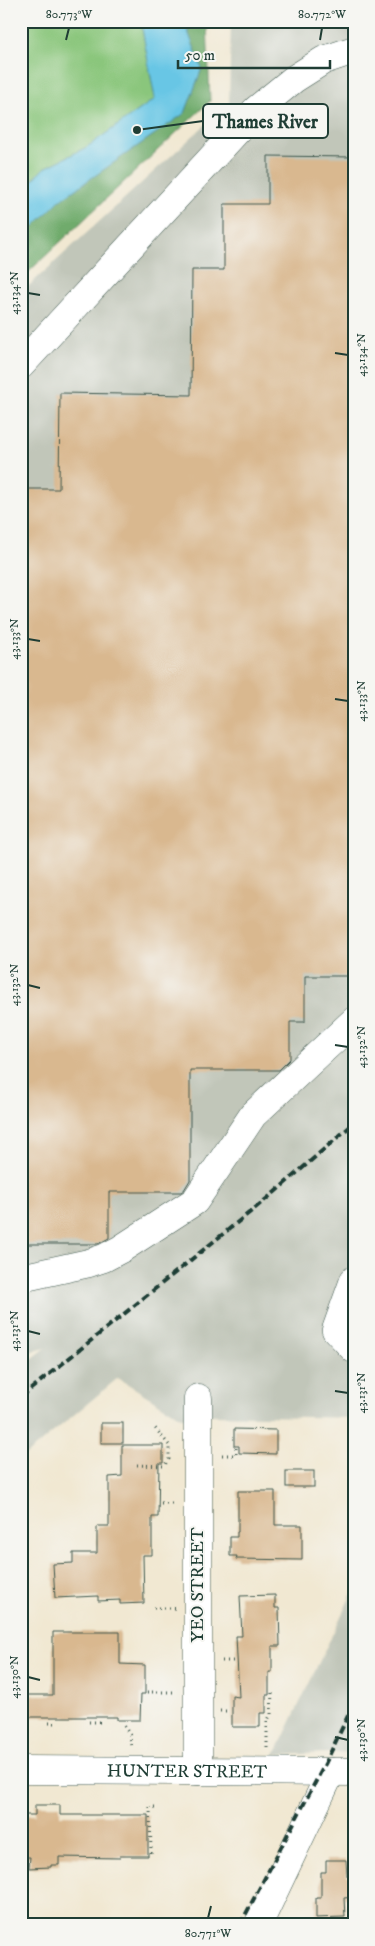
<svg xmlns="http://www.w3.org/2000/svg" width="375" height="1946" viewBox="0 0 375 1946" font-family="'IM FELL DW Pica',serif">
<rect width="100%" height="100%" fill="#f6f6f2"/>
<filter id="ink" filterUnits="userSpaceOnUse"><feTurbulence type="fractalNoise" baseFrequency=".02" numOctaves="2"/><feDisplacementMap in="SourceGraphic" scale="10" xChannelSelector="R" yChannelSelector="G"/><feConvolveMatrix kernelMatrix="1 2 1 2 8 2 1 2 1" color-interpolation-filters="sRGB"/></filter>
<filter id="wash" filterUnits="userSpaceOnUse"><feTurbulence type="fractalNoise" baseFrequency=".0096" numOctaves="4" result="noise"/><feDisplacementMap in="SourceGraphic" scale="20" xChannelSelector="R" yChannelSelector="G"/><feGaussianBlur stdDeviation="1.12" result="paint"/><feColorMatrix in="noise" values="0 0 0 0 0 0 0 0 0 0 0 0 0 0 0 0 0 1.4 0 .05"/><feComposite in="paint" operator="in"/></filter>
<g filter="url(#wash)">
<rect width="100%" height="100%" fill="#f1e8d2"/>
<!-- industrial -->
<g fill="#c1c6b9">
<polygon points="231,21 354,21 354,1418 213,1415 181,1417 118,1378 21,1459 21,1367 46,1348 21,1354 21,293 229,103"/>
<polygon points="354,1589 354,1752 275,1755"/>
</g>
<!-- green -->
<polygon fill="#8ac67c" stroke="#548258" points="21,21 139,21 142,28 155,99 87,147 43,169 21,193"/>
<!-- forest -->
<polygon fill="#6fab6c" stroke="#477450" points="184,21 207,21 210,101 21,279 21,239 60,200 185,113 202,68"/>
<!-- water -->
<polygon fill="#67c6e5" stroke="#43828c" points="139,21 184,21 202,68 185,113 60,200 21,239 21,193 43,169 87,147 155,99 142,28"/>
<g id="blocks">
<!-- building -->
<g fill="#d9b88f">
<polygon points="268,156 354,157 354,976 305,976 305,1022 290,1022 290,1059 279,1070 190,1070 190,1180 184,1190 181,1192 109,1192 109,1238 98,1244 21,1244 21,489 59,489 60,393 191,395 192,270 224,270 224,204 268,204"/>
<rect x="101" y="1423" width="22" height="20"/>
<polygon points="234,1429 276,1430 276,1454 239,1453 239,1446 234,1446"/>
<polygon points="122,1445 163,1445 163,1463 159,1463 158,1517 152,1517 152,1555 143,1555 144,1603 120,1604 120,1600 98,1601 98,1596 55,1598 53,1564 73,1563 73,1553 97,1553 97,1526 109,1526 109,1477 122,1476"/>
<rect x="286" y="1471" width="28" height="16"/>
<polygon points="238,1491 275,1491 275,1525 302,1525 302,1560 236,1559 237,1556 230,1556 230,1537 237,1537 237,1532 238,1532"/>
<polygon points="275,1595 275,1608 279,1608 280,1646 272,1646 272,1672 269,1672 269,1695 266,1695 266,1713 260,1713 260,1727 232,1727 232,1696 239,1697 236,1636 242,1636 240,1596"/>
<polygon points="53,1632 120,1632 120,1664 145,1665 145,1694 141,1694 140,1720 117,1720 117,1717 21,1717 21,1695 53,1695"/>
<polygon points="35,1805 60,1805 60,1815 148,1815 148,1856 120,1856 120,1858 59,1857 59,1865 51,1865 51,1867 29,1868 30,1857 21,1857 21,1815 35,1815"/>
<polygon points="326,1860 346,1860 347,1876 354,1876 354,1897 344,1898 345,1917 316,1918 316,1898 321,1898 321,1872 326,1872"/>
</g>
</g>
</g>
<g filter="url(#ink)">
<use href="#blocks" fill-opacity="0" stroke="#3e574c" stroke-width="1"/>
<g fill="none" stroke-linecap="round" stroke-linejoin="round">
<defs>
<g id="minor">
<polyline points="21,365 256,110 294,79 324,60 354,50"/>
<polyline points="21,1278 89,1263 104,1258 121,1249 195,1201 253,1115 354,1021"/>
<polyline points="354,1280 336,1330 354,1349"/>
<path id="s1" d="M 21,1770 L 354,1772"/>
<polyline points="198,1771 198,1398"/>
<polyline points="258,1925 331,1772"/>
</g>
</defs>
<!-- minor casing -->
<use href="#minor" stroke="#3e574c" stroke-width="29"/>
<!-- path -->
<g stroke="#3e574c" stroke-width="3" stroke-dasharray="1 4" stroke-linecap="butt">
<polyline points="222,1455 236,1455 236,1447"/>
<polyline points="137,1465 164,1466 169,1459 169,1445 155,1428"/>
<polyline points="161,1503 176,1503"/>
<polyline points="154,1608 176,1608"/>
<polyline points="222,1661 234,1661"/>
<polyline points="147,1692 174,1692"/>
<polyline points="220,1711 229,1711"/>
<polyline points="89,1722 101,1722"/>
<polyline points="49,1723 59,1723"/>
<polyline points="124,1726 130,1735 131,1748"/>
<polyline points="267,1748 267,1722 271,1714 272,1692"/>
<polyline points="151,1853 150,1807 157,1807"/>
</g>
<!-- minor -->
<use href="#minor" stroke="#fff" stroke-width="28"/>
<!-- rail -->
<g stroke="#1f3d34" stroke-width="4" stroke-dasharray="8 4" stroke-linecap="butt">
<polyline points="21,1397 275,1192 354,1123"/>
<polyline points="240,1925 326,1762 354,1703"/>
</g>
</g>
</g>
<!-- ticks -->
<path fill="none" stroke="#1f3d34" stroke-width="2" d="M 66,40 L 69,28M 320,40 L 322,28M 28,293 L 40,295M 335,353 L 348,355M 28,639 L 40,641M 335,699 L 348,701M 28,985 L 40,988M 335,1045 L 348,1047M 28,1331 L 40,1334M 335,1391 L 348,1393M 28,1677 L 40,1680M 335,1737 L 348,1740M 208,1918 L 211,1906"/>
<g text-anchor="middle" stroke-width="4" stroke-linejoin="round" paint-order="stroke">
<!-- street labels -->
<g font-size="18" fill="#1f3d34" stroke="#f6f6f2">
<text transform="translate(197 1585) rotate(-90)" y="6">YEO STREET</text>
<text dy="6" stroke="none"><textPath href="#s1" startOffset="166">HUNTER STREET</textPath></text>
</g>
</g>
<!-- callouts -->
<path fill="none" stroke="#1f3d34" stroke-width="2" d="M137 130L203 121"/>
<circle fill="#1f3d34" stroke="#f6f6f2" stroke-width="2" cx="137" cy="130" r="5"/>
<rect fill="#f6f6f2" stroke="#1f3d34" stroke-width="2" x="203" y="104" width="125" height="34" rx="5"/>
<g font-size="19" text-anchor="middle" font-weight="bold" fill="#1f3d34">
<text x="265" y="128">Thames River</text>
</g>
<!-- margin -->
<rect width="375" height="1946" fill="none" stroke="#f6f6f2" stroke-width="55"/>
<!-- scale -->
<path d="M178 60v8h152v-8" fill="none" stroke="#1f3d34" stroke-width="2.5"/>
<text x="185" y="60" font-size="15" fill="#1f3d34" stroke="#f6f6f2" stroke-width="4" paint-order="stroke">50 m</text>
<rect x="28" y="28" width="320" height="1890" fill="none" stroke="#1f3d34" stroke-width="2"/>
<g font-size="12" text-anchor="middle" fill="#1f3d34">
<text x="69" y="18">80.773°W</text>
<text x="322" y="18">80.772°W</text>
<text transform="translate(14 293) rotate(-90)" y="4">43.134°N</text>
<text transform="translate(361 355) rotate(-90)" y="4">43.134°N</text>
<text transform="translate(14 639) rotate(-90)" y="4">43.133°N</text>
<text transform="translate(361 701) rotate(-90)" y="4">43.133°N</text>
<text transform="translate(14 985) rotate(-90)" y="4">43.132°N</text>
<text transform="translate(361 1047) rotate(-90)" y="4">43.132°N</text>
<text transform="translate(14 1331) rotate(-90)" y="4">43.131°N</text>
<text transform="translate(361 1393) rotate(-90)" y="4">43.131°N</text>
<text transform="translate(14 1677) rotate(-90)" y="4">43.130°N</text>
<text transform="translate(361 1740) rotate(-90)" y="4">43.130°N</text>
<text x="208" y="1937">80.771°W</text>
</g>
</svg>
